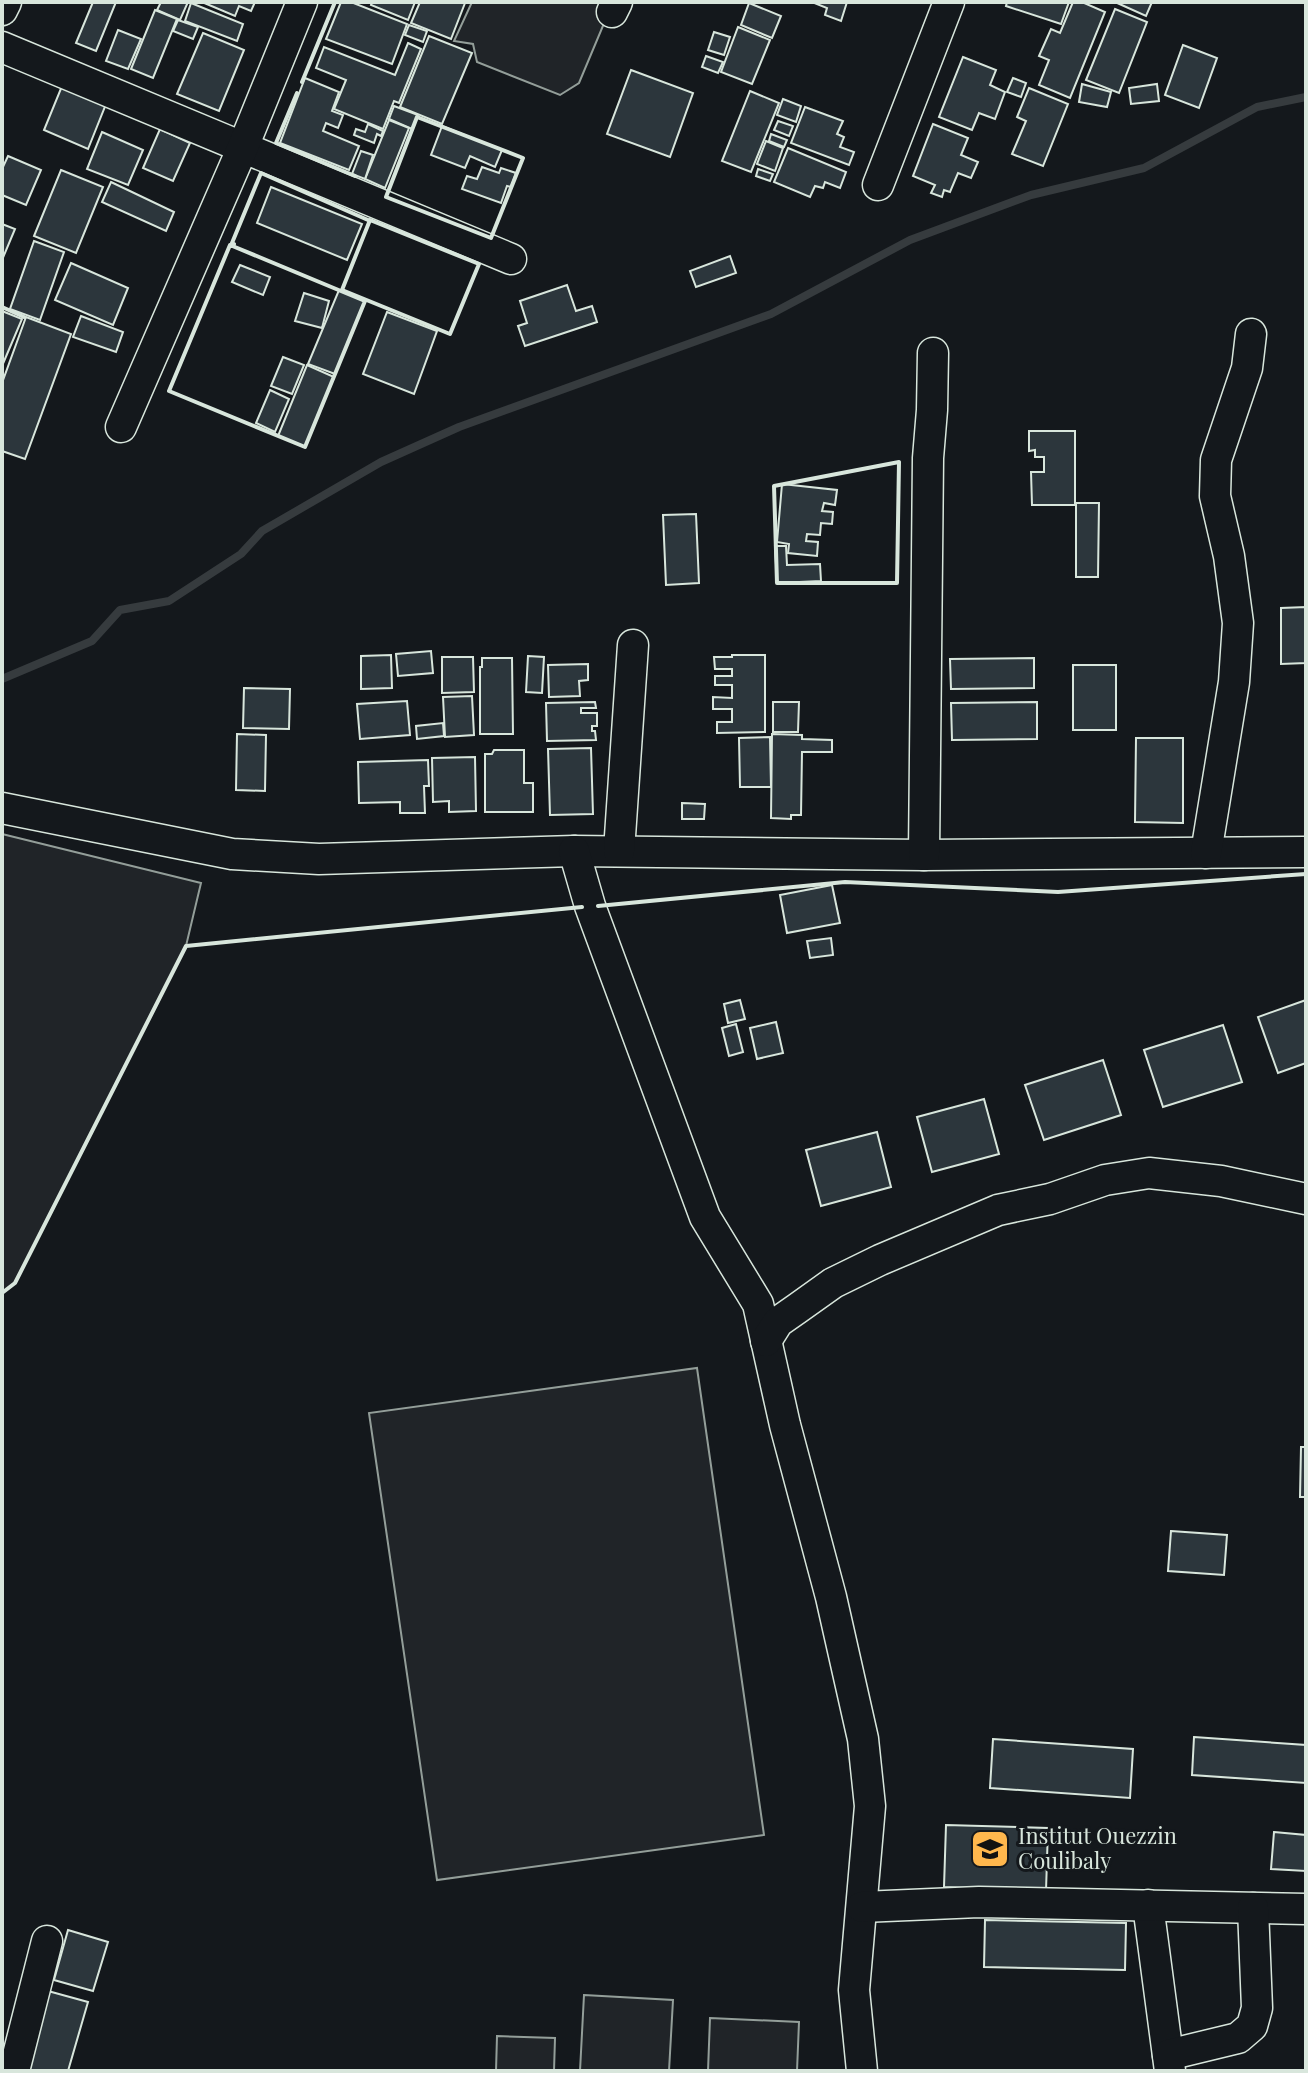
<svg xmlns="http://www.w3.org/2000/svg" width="1308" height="2073" viewBox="0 0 1308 2073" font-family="'Playfair Display',serif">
<rect width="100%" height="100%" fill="#14181c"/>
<!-- green -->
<g fill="#202428" stroke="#939e99" stroke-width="2">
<polygon points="472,2 613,2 579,83 560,95 477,62 473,44 454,41"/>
<polygon points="2,834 201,883 186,946 15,1283 2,1293"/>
<polygon points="697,1368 764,1835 437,1880 369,1413"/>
<polygon points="584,1995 673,2000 669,2071 580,2071"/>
<polygon points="710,2018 799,2022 797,2071 708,2071"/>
<polygon points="497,2036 555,2038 554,2071 496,2071"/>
</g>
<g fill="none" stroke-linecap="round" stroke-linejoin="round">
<!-- stream -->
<polyline stroke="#363b3e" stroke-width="8" points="2,679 92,641 120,610 169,601 241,554 262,531 381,462 459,427 771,314 910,240 1031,195 1144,168 1257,107 1306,97"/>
</g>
<!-- building -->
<g fill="#2c363c" stroke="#d8e6dc" stroke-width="2">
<polygon points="93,2 116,2 96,51 76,43"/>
<polygon points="161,2 188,2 180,20 157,10"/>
<polygon points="202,2 255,2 251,11 239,6 235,16"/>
<polygon points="341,2 351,2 407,24 392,64 326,39"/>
<polygon points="372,2 415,2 408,20 371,5"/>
<polygon points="420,2 465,3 451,39 411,23"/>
<polygon points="812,2 847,2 841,21 825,15 827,8"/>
<polygon points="1007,2 1069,2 1061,24 1006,6"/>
<polygon points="1073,2 1082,2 1105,12 1070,98 1039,85 1049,60 1039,56 1051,29 1060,33"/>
<polygon points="1115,2 1152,2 1146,16"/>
<polygon points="191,3 243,24 237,41 185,21"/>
<polygon points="749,3 781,16 772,38 741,25"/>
<polygon points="1115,9 1147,22 1119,93 1086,80"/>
<polygon points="155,10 177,19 153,78 131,69"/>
<polygon points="178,20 198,27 193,39 173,31"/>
<polygon points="409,25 427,31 423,42 405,35"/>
<polygon points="738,27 770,40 752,84 721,72"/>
<polygon points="118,30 141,39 128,69 106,61"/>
<polygon points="714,32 730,37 724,55 708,50"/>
<polygon points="203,33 244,50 219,111 177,94"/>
<polygon points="429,36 472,53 442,124 400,107"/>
<polygon points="408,43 421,49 399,103 394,101 383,129 334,109 346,80 316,68 324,47 395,75"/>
<polygon points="1183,45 1217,58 1199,108 1165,95"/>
<polygon points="706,56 723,62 718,73 702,67"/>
<polygon points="963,57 996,70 990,85 1005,92 995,119 979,113 972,130 939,117"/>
<polygon points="631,70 693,93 670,157 607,134"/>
<polygon points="305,78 339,92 332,111 343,115 338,128 326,123 323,131 359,146 349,170 280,143"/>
<polygon points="1013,78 1026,83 1021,97 1007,92"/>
<polygon points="1082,84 1111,92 1107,107 1079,102"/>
<polygon points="1157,84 1159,101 1131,104 1129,88"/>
<polygon points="62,86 106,104 88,149 44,130"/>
<polygon points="1029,88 1068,104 1043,166 1012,154 1026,121 1017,117"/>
<polygon points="750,91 779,103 751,172 722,161"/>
<polygon points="783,99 801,106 796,122 777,115"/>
<polygon points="394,106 418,115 412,129 389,119"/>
<polygon points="805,107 843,121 837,134 844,137 840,147 854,152 849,165 791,143"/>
<polygon points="389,120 409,128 385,188 365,179"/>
<polygon points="778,121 793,126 789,136 774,130"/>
<polygon points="368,124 383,131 381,136 377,134 374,143 354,135 356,129 365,132"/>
<polygon points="933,124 968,138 961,155 978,162 971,178 958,173 950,192 944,190 942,197 931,193 935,185 913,176"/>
<polygon points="442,126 502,150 495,167 470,156 465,168 431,155"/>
<polygon points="160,129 190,143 173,181 143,168"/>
<polygon points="102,132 143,150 128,185 87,169"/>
<polygon points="771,134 787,140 784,147 769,141"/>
<polygon points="766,141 783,148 775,171 757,164"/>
<polygon points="788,148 846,172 840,188 825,182 823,188 815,186 810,197 774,182"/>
<polygon points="361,151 373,155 365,179 352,174"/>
<polygon points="8,156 41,170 26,205 2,195 2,169"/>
<polygon points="482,167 499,173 501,168 516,173 511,187 507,186 501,203 462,189 467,176 477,179"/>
<polygon points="758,169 773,174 770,181 756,176"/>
<polygon points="61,170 103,187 76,253 34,236"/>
<polygon points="111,182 174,212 166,231 102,202"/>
<polygon points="271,187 362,224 347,260 257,223"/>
<polygon points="2,224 15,229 2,260"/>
<polygon points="34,241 64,252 40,320 10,309"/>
<polygon points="730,256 736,273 696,287 690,271"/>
<polygon points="71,263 128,288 113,325 55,300"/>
<polygon points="240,265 270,277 263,295 232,282"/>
<polygon points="567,285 576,311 592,306 597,322 525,346 518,326 527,323 520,301"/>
<polygon points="339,290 365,301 335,374 308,364"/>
<polygon points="304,293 329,301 322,328 295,321"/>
<polygon points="2,311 22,319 2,366"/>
<polygon points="387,312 437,331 414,394 363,374"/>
<polygon points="81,316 123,332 116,352 73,337"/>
<polygon points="26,317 71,334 25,459 2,451 2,383"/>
<polygon points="283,357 304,365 292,394 271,386"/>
<polygon points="307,365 334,377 305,447 278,436"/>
<polygon points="270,390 289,399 275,432 256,423"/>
<polygon points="1029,431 1075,431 1075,505 1032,505 1031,472 1044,472 1044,457 1035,457 1035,450 1029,451"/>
<polygon points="782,484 837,490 835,505 824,503 822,511 833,512 832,524 821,523 820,535 807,534 806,541 818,542 817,556 788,553 789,544 777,542"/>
<polygon points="1076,503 1099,503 1098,577 1076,577"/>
<polygon points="696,514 699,583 666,585 663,515"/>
<polygon points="775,546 786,546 787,565 820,564 821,581 777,583"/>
<polygon points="1306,607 1306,663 1281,664 1281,608"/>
<polygon points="431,651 433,673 398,676 396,654"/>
<polygon points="391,655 392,688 361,689 361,656"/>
<polygon points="732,655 765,655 765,732 717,733 717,722 732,722 732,709 713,709 713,697 732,698 732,685 715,685 715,676 732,676 732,669 715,669 714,657 732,657"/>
<polygon points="528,656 544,657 542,693 526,692"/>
<polygon points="442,657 473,657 474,692 442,693"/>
<polygon points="482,658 512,658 513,734 480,734 480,667 482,667"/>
<polygon points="1034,658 1034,688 951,689 950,659"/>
<polygon points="588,664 588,680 579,681 580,696 549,697 548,665"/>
<rect x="1073" y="665" width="43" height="65"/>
<polygon points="244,688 290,689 289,729 243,728"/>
<polygon points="472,696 474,735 445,737 443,697"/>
<polygon points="407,701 410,735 360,739 357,704"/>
<polygon points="595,702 596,708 581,708 581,713 597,713 597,726 592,726 592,731 595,731 596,740 547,741 546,703"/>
<polygon points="773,702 799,702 798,732 773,732"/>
<polygon points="1037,702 1037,739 952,740 951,703"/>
<polygon points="443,723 444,736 417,739 416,726"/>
<polygon points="237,734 266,735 265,791 236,790"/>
<polygon points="772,734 802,735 802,739 832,740 832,752 802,752 801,815 791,815 791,819 771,818"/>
<polygon points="770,737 771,787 740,787 739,738"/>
<polygon points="1136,738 1183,738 1183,823 1135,822"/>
<polygon points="591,748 593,814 550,815 548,749"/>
<polygon points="494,750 524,750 524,783 533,783 533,812 485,812 485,754 492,754"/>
<polygon points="475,757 476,811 449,812 449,801 433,802 432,758"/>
<polygon points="428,760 429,786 424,786 425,813 400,813 400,802 359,803 358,762"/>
<polygon points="682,803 705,804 704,819 682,819"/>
<polygon points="832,885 840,923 787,933 780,895"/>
<polygon points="831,938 833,955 810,958 807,941"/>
<polygon points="740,1000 745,1019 728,1023 724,1004"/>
<polygon points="1306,1000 1306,1063 1278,1073 1258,1017"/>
<polygon points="776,1022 783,1053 757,1059 750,1028"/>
<polygon points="736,1024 743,1052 729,1056 722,1028"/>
<polygon points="1223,1025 1242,1082 1163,1107 1144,1050"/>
<polygon points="1103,1060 1121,1115 1044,1140 1025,1085"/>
<polygon points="984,1099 999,1154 932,1172 917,1117"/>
<polygon points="877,1132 891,1187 821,1206 806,1150"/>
<polygon points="1301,1447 1306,1447 1306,1497 1300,1497"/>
<polygon points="1171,1531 1227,1535 1224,1575 1168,1571"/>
<polygon points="1194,1737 1306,1745 1306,1783 1192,1775"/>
<polygon points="993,1739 1133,1749 1130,1798 990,1788"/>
<polygon points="946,1825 1048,1828 1046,1891 944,1887"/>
<polygon points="1274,1832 1306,1835 1306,1871 1271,1869"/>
<polygon points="985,1920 1126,1923 1125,1970 984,1967"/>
<polygon points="68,1930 108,1942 93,1991 54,1980"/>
<polygon points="48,1991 88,2002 68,2071 25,2071"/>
</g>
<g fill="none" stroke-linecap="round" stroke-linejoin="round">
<defs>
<g id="minor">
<polyline points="2,10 6,2"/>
<polyline points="612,12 617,2"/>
<polyline points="2,47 511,259"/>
<polyline points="878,185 949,2"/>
<polyline points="121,427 243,147 302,2"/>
<polyline points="2,808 232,854 319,859 574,851 924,855 1306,852"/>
<polyline points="574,851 590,906 705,1217 758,1304 785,1425 831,1597 863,1739 870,1806 854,1990 862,2071"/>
<polyline points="619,851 633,645"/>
<polyline points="1206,853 1234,682 1238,623 1229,556 1215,496 1216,460 1247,368 1251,334"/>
<polyline points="924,855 928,458 932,410 933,353"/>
<polyline points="766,1341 778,1322 798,1308 833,1283 880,1260 998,1210 1050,1199 1105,1180 1149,1173 1221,1181 1306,1199"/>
<polyline points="1148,1905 1170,2071"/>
<polyline points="862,1907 979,1902 1306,1909"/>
<polyline points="1168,2055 1238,2038 1252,2026 1257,2008 1253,1908"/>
<polyline points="14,2071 47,1941"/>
</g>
</defs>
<!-- minor casing -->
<use href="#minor" stroke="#d8e6dc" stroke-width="33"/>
<!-- minor -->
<use href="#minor" stroke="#14181c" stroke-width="30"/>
<!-- wall -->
<g stroke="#d8e6dc" stroke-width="4">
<polyline points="302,82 335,2"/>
<polyline points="297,93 276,143 355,176"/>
<polygon points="417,117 523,158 491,238 386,197"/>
<polygon points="370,220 479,264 450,334 342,290"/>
<polyline points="234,244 232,243 261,173 368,220"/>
<polygon points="230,245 365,301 305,447 169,391"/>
<polyline points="2,307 24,317"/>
<polygon points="899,462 897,583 777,583 774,486"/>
<polyline points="598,906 845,882 1058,892 1306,874"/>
<polyline points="2,1293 15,1283 186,946 582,907"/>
</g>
</g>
<!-- icons -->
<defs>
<symbol id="school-square" viewBox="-11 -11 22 22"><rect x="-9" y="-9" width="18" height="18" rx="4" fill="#ffb74d" stroke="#14181c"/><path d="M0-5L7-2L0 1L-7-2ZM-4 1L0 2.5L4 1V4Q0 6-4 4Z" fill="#111"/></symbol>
</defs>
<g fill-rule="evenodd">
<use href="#school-square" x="968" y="1827" width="44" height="44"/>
</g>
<g text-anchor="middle" stroke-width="6" stroke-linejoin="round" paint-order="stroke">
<!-- poi labels -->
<g font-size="22" fill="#d8e6dc" stroke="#14181c" text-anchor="start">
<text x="1018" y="1844">Institut Ouezzin<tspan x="1018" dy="25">Coulibaly</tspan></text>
</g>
</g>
<!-- border -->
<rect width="1308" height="2073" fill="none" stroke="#d8e6dc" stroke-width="8"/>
</svg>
